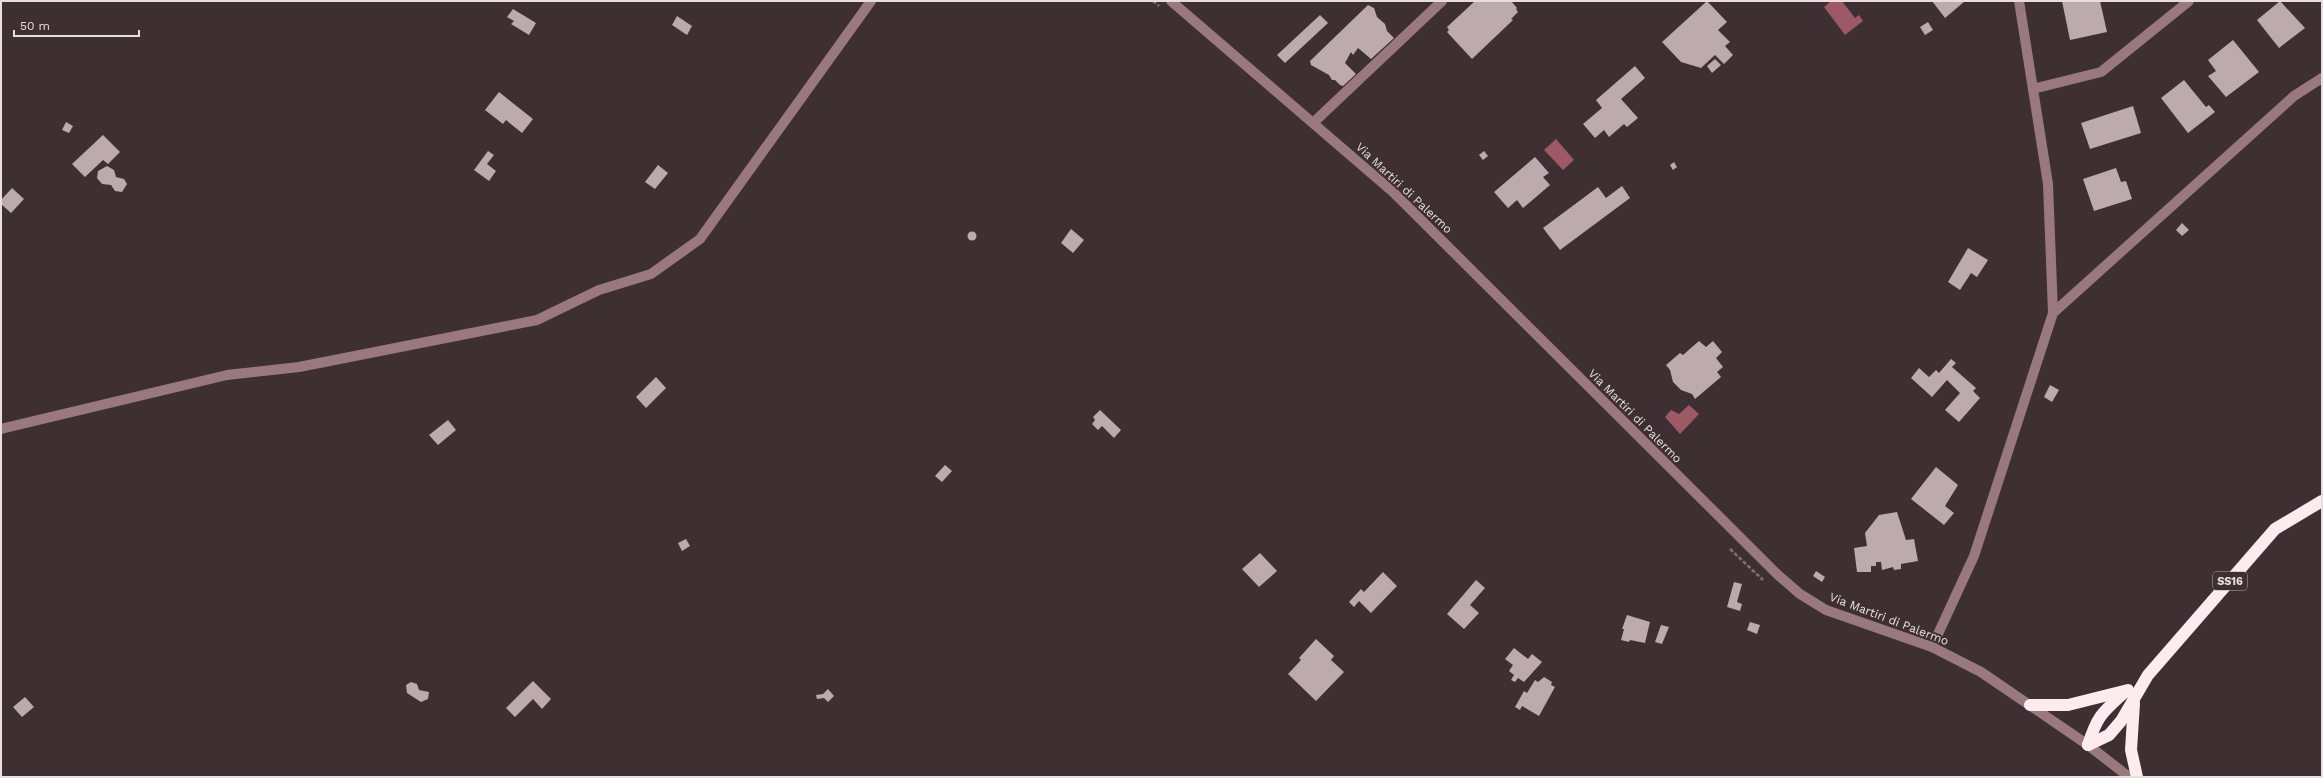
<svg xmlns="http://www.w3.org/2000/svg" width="2323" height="778" viewBox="0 0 2323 778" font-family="'Work Sans',sans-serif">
<rect width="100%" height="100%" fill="#3e3032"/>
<!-- water -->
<g fill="#9d5966">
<polygon points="1831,1 1842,1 1855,18 1859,15 1863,21 1845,35 1824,7"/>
<polygon points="1556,139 1574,160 1563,170 1544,150"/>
<polygon points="1689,405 1699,414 1680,434 1665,417 1671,410 1679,414"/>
</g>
<!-- building -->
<g fill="#bcaaac">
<polygon points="1475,1 1511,1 1517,8 1516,9 1518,12 1511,19 1513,20 1472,59 1447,32 1449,30 1447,27"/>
<polygon points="1707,1 1727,22 1718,30 1730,42 1725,46 1733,55 1724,64 1715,55 1701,68 1681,62 1662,42"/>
<polygon points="1932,1 1965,1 1945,18"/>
<polygon points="2062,1 2100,1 2107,32 2070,40"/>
<polygon points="2280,1 2305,28 2279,48 2257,20"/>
<polygon points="1368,5 1374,8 1377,17 1385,24 1387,31 1394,38 1371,59 1358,48 1353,55 1351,52 1345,63 1356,74 1343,86 1340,85 1335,80 1332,80 1329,75 1311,65 1310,61"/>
<polygon points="513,9 536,23 529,35 511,24 514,21 507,17"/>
<polygon points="1320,15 1328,23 1285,63 1277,55"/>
<polygon points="677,16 692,26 687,35 672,25"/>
<polygon points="1928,22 1933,30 1925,35 1920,27"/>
<polygon points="2233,40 2259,72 2226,97 2208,76 2216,71 2208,60"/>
<polygon points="1715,59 1721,65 1712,73 1707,66"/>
<polygon points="1635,66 1645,78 1621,99 1638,118 1627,127 1624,124 1609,137 1604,130 1595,138 1583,124 1602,108 1596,100"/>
<polygon points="2184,80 2206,107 2209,105 2215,112 2188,133 2161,98"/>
<polygon points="499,92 533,119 522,133 506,120 503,124 485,110"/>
<polygon points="2133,106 2141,133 2090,149 2081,123"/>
<polygon points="66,122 73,126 69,133 62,130"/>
<polygon points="103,135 120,152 108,164 103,160 85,177 72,164"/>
<polygon points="488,151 494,155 487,164 496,171 489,181 474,170"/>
<polygon points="1484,151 1488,156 1483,160 1479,155"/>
<polygon points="1535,157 1549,173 1543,177 1550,185 1523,208 1517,200 1508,208 1494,192"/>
<polygon points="1674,162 1677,167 1673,170 1670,165"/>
<polygon points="658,165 668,173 655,189 645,182"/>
<polygon points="107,166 114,170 116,177 124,179 127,184 122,192 115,191 111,185 102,184 97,178 98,171"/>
<polygon points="2116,168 2121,182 2126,181 2132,199 2094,211 2083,179"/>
<polygon points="1622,186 1630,198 1560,250 1543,228 1598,187 1606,198"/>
<polygon points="12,188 24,199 11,213 1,204 1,200"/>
<polygon points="2182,223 2189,230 2182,236 2176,230"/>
<polygon points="1071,229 1084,240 1073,253 1061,243"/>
<circle cx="972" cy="236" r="4.5"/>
<polygon points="1968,248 1988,260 1977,277 1971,273 1960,290 1948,282"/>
<polygon points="1699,341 1706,347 1713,341 1722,352 1716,358 1723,367 1717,372 1721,377 1695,399 1692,394 1681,390 1673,382 1670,370 1666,365 1680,353 1683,355"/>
<polygon points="1951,359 1956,363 1952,367 1976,388 1973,391 1980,398 1959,422 1945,410 1960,393 1947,380 1932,397 1911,378 1919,368 1929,377 1936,370 1939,373"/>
<polygon points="656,377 666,388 646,408 636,397"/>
<polygon points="2050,385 2059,390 2052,402 2044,397"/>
<polygon points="1100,410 1121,430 1114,438 1102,426 1098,430 1092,424 1095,420 1093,417"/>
<polygon points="448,420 456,430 438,445 429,435"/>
<polygon points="945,465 952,471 942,482 935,476"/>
<polygon points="1936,467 1958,485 1945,506 1954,513 1944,525 1911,499"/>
<polygon points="1897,512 1906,540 1914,539 1918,561 1901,564 1901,569 1894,570 1893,567 1882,570 1881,562 1876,562 1876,566 1871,566 1871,572 1857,572 1854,548 1867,546 1865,533 1879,515"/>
<polygon points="686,539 690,546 682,551 678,543"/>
<polygon points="1260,553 1277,571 1259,587 1242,569"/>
<polygon points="1816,571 1825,577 1822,582 1813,576"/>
<polygon points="1383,572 1397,586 1371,613 1359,601 1354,607 1349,602 1361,589 1364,592"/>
<polygon points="1476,580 1485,588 1470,605 1479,613 1464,629 1447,614"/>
<polygon points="1734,582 1742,584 1737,602 1742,604 1740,611 1727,607"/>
<polygon points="1627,615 1650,622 1645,643 1630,640 1629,642 1621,640 1624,629 1622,629"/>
<polygon points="1750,622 1760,625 1757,634 1747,630"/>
<polygon points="1661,625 1669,627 1662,644 1655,642"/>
<polygon points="1316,639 1334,656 1331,660 1344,672 1316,701 1288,674 1301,660 1299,658"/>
<polygon points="1514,648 1528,659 1532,654 1542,662 1524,682 1518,678 1515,682 1511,680 1514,675 1509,671 1513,665 1505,659"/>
<polygon points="1544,677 1552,682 1551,685 1555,687 1539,716 1522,706 1520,710 1515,707 1524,691 1527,693 1535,680 1538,682"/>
<polygon points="533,681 551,699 542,709 533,699 515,717 506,708"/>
<polygon points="411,682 417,684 419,690 429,692 428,699 421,702 407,693 406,685"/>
<polygon points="828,689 834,696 828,702 824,698 817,699 816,695 823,694"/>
<polygon points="25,697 34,707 22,717 13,707"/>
</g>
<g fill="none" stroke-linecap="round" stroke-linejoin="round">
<!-- path -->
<g stroke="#7e7173" stroke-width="2.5" stroke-dasharray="4 2" stroke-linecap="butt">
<polyline points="1153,1 1159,6"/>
<polyline points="1730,549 1763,580"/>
</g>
<!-- minor -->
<g stroke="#9a797e" stroke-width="10">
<polyline points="1171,1 1393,192 1778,575 1800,594 1826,610 1932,647 1981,672 2088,745 2129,777"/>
<polyline points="2019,1 2048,184 2053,313"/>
<polyline points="2033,89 2101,72 2189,1"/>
<polyline points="1313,123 1442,1"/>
<polyline points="1,429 227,375 299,367 537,320 599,290 651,274 700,239 871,1"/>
<polyline points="1932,647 1974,556 2053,313 2294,96 2322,78"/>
</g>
<!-- highway -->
<g stroke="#fcecee" stroke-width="12">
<polyline points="2134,703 2131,750 2137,777"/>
<polyline points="2030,705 2068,705 2128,690"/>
<polyline points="2088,745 2109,735 2121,721 2148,675 2275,529 2322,501"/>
<path d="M 2088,745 C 2098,714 2103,712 2126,691"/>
</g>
</g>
<g text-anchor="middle" stroke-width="4" stroke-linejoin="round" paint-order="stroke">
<!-- shield labels -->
<rect fill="#3e3032" stroke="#b5aaab" stroke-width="1" x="2213" y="572" width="34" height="18" rx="3"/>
<g font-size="11" font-weight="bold" fill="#e8dedf">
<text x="2230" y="585">SS16</text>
</g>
<!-- street labels -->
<g font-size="12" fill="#e8dedf" stroke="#3e3032">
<text transform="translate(1404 188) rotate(43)" y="4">Via Martiri di Palermo</text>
<text transform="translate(1635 416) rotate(45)" y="4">Via Martiri di Palermo</text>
<text transform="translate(1889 619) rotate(21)" y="4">Via Martiri di Palermo</text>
</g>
</g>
<!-- border -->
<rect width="2323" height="778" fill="none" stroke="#e8dedf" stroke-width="4"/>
<!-- scale -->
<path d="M14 30v6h125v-6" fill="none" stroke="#e8dedf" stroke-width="2"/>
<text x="20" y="30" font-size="12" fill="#e8dedf" stroke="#3e3032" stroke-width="3" paint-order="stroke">50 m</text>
</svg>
